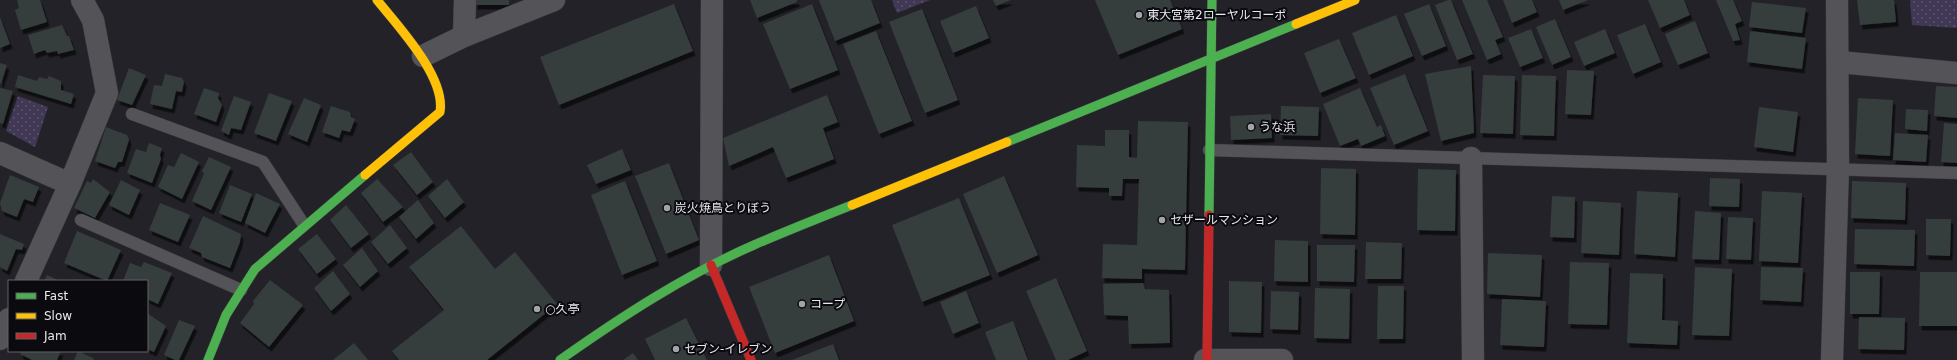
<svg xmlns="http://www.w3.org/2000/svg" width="1957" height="360" viewBox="0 0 1957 360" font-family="'DejaVu Sans','Noto Sans JP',sans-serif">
<defs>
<pattern id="garden-dots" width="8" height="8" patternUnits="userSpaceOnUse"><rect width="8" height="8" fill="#403855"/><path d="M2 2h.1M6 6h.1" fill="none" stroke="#5c556e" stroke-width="1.8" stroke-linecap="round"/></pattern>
<filter id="shadow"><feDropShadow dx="2.5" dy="4.5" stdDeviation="0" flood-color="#0009"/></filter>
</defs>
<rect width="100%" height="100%" fill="#232228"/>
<!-- garden -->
<g fill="url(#garden-dots)">
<polygon points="892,0 930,0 897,13"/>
<polygon points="1910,0 1957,0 1957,28 1912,25"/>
<polygon points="18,96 48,107 35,147 6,131"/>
</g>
<!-- building -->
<g fill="#353d3d" filter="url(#shadow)">
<polygon points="17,0 40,0 47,22 21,30 15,10 19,8"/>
<rect x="475" y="0" width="34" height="5"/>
<polygon points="750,0 797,0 797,2 757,18"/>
<polygon points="819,0 871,0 880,23 835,41"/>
<polygon points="993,0 1011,0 996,6"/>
<polygon points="1095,0 1170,0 1182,29 1118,55"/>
<polygon points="1448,0 1451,0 1473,54 1457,60 1435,5"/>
<polygon points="1462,0 1487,0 1503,37 1495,40 1501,54 1487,60"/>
<polygon points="1503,0 1532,0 1537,12 1512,23"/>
<polygon points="1559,0 1588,0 1563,10"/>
<polygon points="1648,0 1684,0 1690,15 1660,28"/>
<polygon points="1716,0 1733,0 1742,21 1735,24 1740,40 1733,41"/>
<polygon points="1857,0 1894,0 1896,22 1860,25"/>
<polygon points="1752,2 1806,8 1802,33 1749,27"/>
<polygon points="674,4 693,51 559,105 540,57"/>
<polygon points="812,4 838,70 790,89 763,24"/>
<polygon points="1429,4 1446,46 1422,56 1404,14"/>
<polygon points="976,6 989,38 953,53 940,21"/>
<polygon points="922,9 958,100 925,113 889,22"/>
<polygon points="1396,15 1413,56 1369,75 1352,33"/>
<polygon points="0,17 10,44 0,48"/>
<polygon points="1555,19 1571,57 1552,65 1536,27"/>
<polygon points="1695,21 1708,53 1678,65 1665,34"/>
<polygon points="1645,24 1661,62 1633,74 1617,35"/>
<polygon points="62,25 67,36 69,36 74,50 58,54 57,51 47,53 45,50 34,54 28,35"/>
<polygon points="1531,29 1543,58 1520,67 1508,38"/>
<polygon points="1605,29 1615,53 1584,66 1574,42"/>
<polygon points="876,31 912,121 879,134 843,44"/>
<polygon points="1750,31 1806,38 1802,69 1747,62"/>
<polygon points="1339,39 1356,78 1320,93 1304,53"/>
<polygon points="0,63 7,65 1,84 0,83"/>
<polygon points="1471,66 1474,133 1441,141 1425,74"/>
<polygon points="129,68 146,75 132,105 117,100"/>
<polygon points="1567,70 1594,71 1591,115 1565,114"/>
<polygon points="165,74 182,78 184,82 182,92 176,91 172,109 150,104 154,85 162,86"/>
<polygon points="1405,74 1428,131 1394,145 1370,88"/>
<polygon points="18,75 37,81 39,77 47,79 49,76 61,81 61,90 74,94 71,104 15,87"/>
<polygon points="1483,75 1515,76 1513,134 1480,133"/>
<polygon points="1522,75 1556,76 1554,136 1520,135"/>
<polygon points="1936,86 1957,87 1957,118 1934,116"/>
<polygon points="0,88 13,91 3,124 0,123"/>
<polygon points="204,88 219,93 218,98 222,105 216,122 194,114"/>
<polygon points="1360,88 1377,127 1381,125 1385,136 1361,146 1358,139 1340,146 1323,104"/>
<polygon points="269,93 292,101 276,141 254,133"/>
<polygon points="827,95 838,122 823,128 834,159 786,178 773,147 729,166 723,138"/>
<polygon points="234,96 251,102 241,130 231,128 229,135 221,131"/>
<polygon points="304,98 321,105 307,142 288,134"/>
<polygon points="1858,98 1893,100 1890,156 1855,154"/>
<polygon points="331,106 350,112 351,117 355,119 350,132 342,130 339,138 322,132"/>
<polygon points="1281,106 1319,107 1318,136 1280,135"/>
<polygon points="1759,107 1798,112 1793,152 1754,147"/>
<polygon points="1906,109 1928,110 1927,131 1905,129"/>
<polygon points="1271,114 1272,138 1231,140 1230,116"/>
<polygon points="1138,121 1188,122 1185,270 1142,269 1142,279 1102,278 1103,244 1137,245 1139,179 1123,179 1122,196 1109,196 1109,188 1076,187 1077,145 1105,146 1105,130 1129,130 1129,157 1137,158"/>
<polygon points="1944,123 1957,124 1957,163 1941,162"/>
<polygon points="106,127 127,135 129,140 122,162 118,162 115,168 95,161"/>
<polygon points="1895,133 1928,135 1926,162 1893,160"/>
<polygon points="149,143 162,148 160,155 161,159 152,183 127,173 136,149 146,152"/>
<polygon points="622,149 631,170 596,184 587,165"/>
<polygon points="411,152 433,182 417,195 393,165"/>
<polygon points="181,153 199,162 182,199 158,187 168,165 174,167"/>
<polygon points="209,157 231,167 211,210 192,201 204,174 202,171"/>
<polygon points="669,163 699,240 666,254 635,176"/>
<polygon points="1321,168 1356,169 1355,235 1320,234"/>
<polygon points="1418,169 1456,170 1455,231 1417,230"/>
<polygon points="10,175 39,187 33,202 24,199 17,217 2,211 0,203"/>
<polygon points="1004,176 1038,255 997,273 963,194"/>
<polygon points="1710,178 1740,179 1739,207 1709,206"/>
<polygon points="93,179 110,192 95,218 74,208 87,181 91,183"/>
<polygon points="377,179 403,207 383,222 361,193"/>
<polygon points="447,179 464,202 445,218 428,196"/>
<polygon points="121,180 140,190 129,215 109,205"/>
<polygon points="625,181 657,261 622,275 591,195"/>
<polygon points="1852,181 1906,183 1905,220 1851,218"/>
<polygon points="230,185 252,194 241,222 219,213"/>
<polygon points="1637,191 1678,193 1675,257 1634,254"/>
<polygon points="1762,191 1802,193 1798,263 1759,261"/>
<polygon points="256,193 280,204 265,233 245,223"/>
<polygon points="1552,196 1575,197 1574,238 1550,237"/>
<polygon points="959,198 990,275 922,302 892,225"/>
<polygon points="418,200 434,223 416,239 399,217"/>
<polygon points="1583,201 1621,203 1619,255 1581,253"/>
<polygon points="160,203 190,215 178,242 149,230"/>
<polygon points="346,205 369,234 351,248 330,220"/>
<polygon points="1695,211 1721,213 1719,260 1692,259"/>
<polygon points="203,216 241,234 240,242 230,268 202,257 201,253 189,248"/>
<polygon points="1728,217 1753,218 1751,260 1726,259"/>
<polygon points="1926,219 1951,219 1950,256 1926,255"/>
<polygon points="390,225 407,248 388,264 371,242"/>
<polygon points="461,226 495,269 515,252 557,304 487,360 399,360 392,351 444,310 409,267"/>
<polygon points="1855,229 1915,230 1914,266 1854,264"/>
<polygon points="77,231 121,250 107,281 64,263"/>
<polygon points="0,234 24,244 22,250 16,249 7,271 0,267"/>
<polygon points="317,234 336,259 317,274 298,249"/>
<polygon points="1275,240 1308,241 1308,282 1274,281"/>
<polygon points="1366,242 1402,243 1401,279 1365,279"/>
<polygon points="1317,245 1355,245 1354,282 1317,281"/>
<polygon points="362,248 378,271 360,287 343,265"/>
<polygon points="1488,253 1542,255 1540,297 1487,294"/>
<polygon points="829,255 854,321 775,353 749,287"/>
<polygon points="144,262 172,273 158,304 147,299 147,281 123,281 130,263 141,267"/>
<polygon points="1570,262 1609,263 1607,325 1568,324"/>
<polygon points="1695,267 1732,269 1729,336 1692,335"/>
<polygon points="1761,267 1803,268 1801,302 1760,300"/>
<polygon points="333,271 350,294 331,311 314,288"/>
<polygon points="1850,272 1880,272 1879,314 1850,314"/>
<polygon points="1920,272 1957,272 1957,326 1919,326"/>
<polygon points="1630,273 1663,274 1662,320 1678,321 1677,345 1627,343"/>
<polygon points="47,275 60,281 44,281"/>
<polygon points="1056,278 1087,351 1068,360 1056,360 1026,291"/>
<polygon points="270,280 303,305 269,347 240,323 254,304 253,301"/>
<polygon points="1229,281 1262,282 1261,333 1229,332"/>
<polygon points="1143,283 1145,289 1169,290 1170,343 1129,344 1128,316 1104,315 1103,284"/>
<polygon points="1378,286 1404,286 1403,339 1377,339"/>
<polygon points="1315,288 1350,289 1349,339 1314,338"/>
<polygon points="966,291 979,323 953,334 940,302"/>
<polygon points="1271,291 1299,292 1298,330 1270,329"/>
<polygon points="1502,299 1546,301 1544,347 1500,345"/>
<polygon points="147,313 166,326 154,352 147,349"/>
<polygon points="1859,317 1905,318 1904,350 1858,349"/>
<polygon points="686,318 707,360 655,360 645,339"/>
<polygon points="179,320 195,326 179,360 175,360 164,355"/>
<polygon points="1013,321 1028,360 996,360 985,332"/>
<polygon points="354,343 368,360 333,360"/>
<polygon points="833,344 839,360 792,360"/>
<polygon points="21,351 61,351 57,360 32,360 20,354"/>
<polygon points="78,351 93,358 94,360 74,360"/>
<polygon points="633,353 638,360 623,360"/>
</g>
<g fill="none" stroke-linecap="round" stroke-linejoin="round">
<defs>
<g id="lane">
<polyline points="132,114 263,162 304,225"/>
<polyline points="1209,150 1957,173"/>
<polyline points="81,220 241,290"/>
</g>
<g id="street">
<polyline points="464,36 465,0"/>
<polyline points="423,56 464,36 554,0"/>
<polyline points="1839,62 1957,73"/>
<polyline points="0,153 70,184"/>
<polyline points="1471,158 1473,360"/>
<polyline points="711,265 712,0"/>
<polyline points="26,281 70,184 107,93 93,20 82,0"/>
<polyline points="0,339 9,319"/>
<polyline points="1205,360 1282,360"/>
<polyline points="1832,360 1838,168 1837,0"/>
</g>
<g id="fast">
<polyline points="1007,142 1296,24"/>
<polyline points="1209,215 1212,0"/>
<polyline points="208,360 226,315 255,269 365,175"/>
<path d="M 560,360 C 621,317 685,275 754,245 C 786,231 819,218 852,205"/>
</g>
<g id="slow">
<polyline points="1296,24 1355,0"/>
<path d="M 365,175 L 440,112 C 446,77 398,26 377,0"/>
<polyline points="852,205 1007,142"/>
</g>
<g id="jam">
<polyline points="711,265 751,360"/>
<polyline points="1207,360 1209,215"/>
</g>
</defs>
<!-- lane casing -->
<use href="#lane" stroke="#3d3c40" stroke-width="13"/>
<!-- street casing -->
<use href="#street" stroke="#3d3c40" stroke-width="23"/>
<!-- fast casing -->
<use href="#fast" stroke="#3d3c40" stroke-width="10"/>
<!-- slow casing -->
<use href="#slow" stroke="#3d3c40" stroke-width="10"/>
<!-- jam casing -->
<use href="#jam" stroke="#3d3c40" stroke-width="10"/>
<!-- lane -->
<use href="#lane" stroke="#545358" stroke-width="12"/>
<!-- street -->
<use href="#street" stroke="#545358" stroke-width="22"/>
<!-- fast -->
<use href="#fast" stroke="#4caf50" stroke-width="9"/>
<!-- slow -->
<use href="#slow" stroke="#ffc107" stroke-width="9"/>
<!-- jam -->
<use href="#jam" stroke="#c62828" stroke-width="9"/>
</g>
<!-- markers -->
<g fill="#a4a3a9" stroke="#0b0a0f" stroke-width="1.5">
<circle cx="1139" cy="15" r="4"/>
<circle cx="1251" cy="127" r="4"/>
<circle cx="667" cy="208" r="4"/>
<circle cx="1162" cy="220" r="4"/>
<circle cx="802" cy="304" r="4"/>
<circle cx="537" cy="309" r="4"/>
<circle cx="676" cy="349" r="4"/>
</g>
<g text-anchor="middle" stroke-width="4" stroke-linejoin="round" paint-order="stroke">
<!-- poi labels -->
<g font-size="12" fill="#e9e8ef" stroke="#0b0a0f" text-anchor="start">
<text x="1147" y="19">東大宮第2ローヤルコーポ</text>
<text x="1259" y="131">うな浜</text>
<text x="675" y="212">炭火焼鳥とりぼう</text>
<text x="1170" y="224">セザールマンション</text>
<text x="810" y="308">コープ</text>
<text x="545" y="313">○久亭</text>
<text x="684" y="353">セブン-イレブン</text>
</g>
</g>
<!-- legend -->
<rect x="8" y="280" width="140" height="72" fill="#0b0a0f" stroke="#646369"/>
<rect x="16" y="293" width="20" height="6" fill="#4caf50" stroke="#646369"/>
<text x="44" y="300" font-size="12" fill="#e9e8ef">Fast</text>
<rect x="16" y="313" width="20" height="6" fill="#ffc107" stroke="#646369"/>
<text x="44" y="320" font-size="12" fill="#e9e8ef">Slow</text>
<rect x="16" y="333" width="20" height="6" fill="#c62828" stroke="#646369"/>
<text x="44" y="340" font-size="12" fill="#e9e8ef">Jam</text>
</svg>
